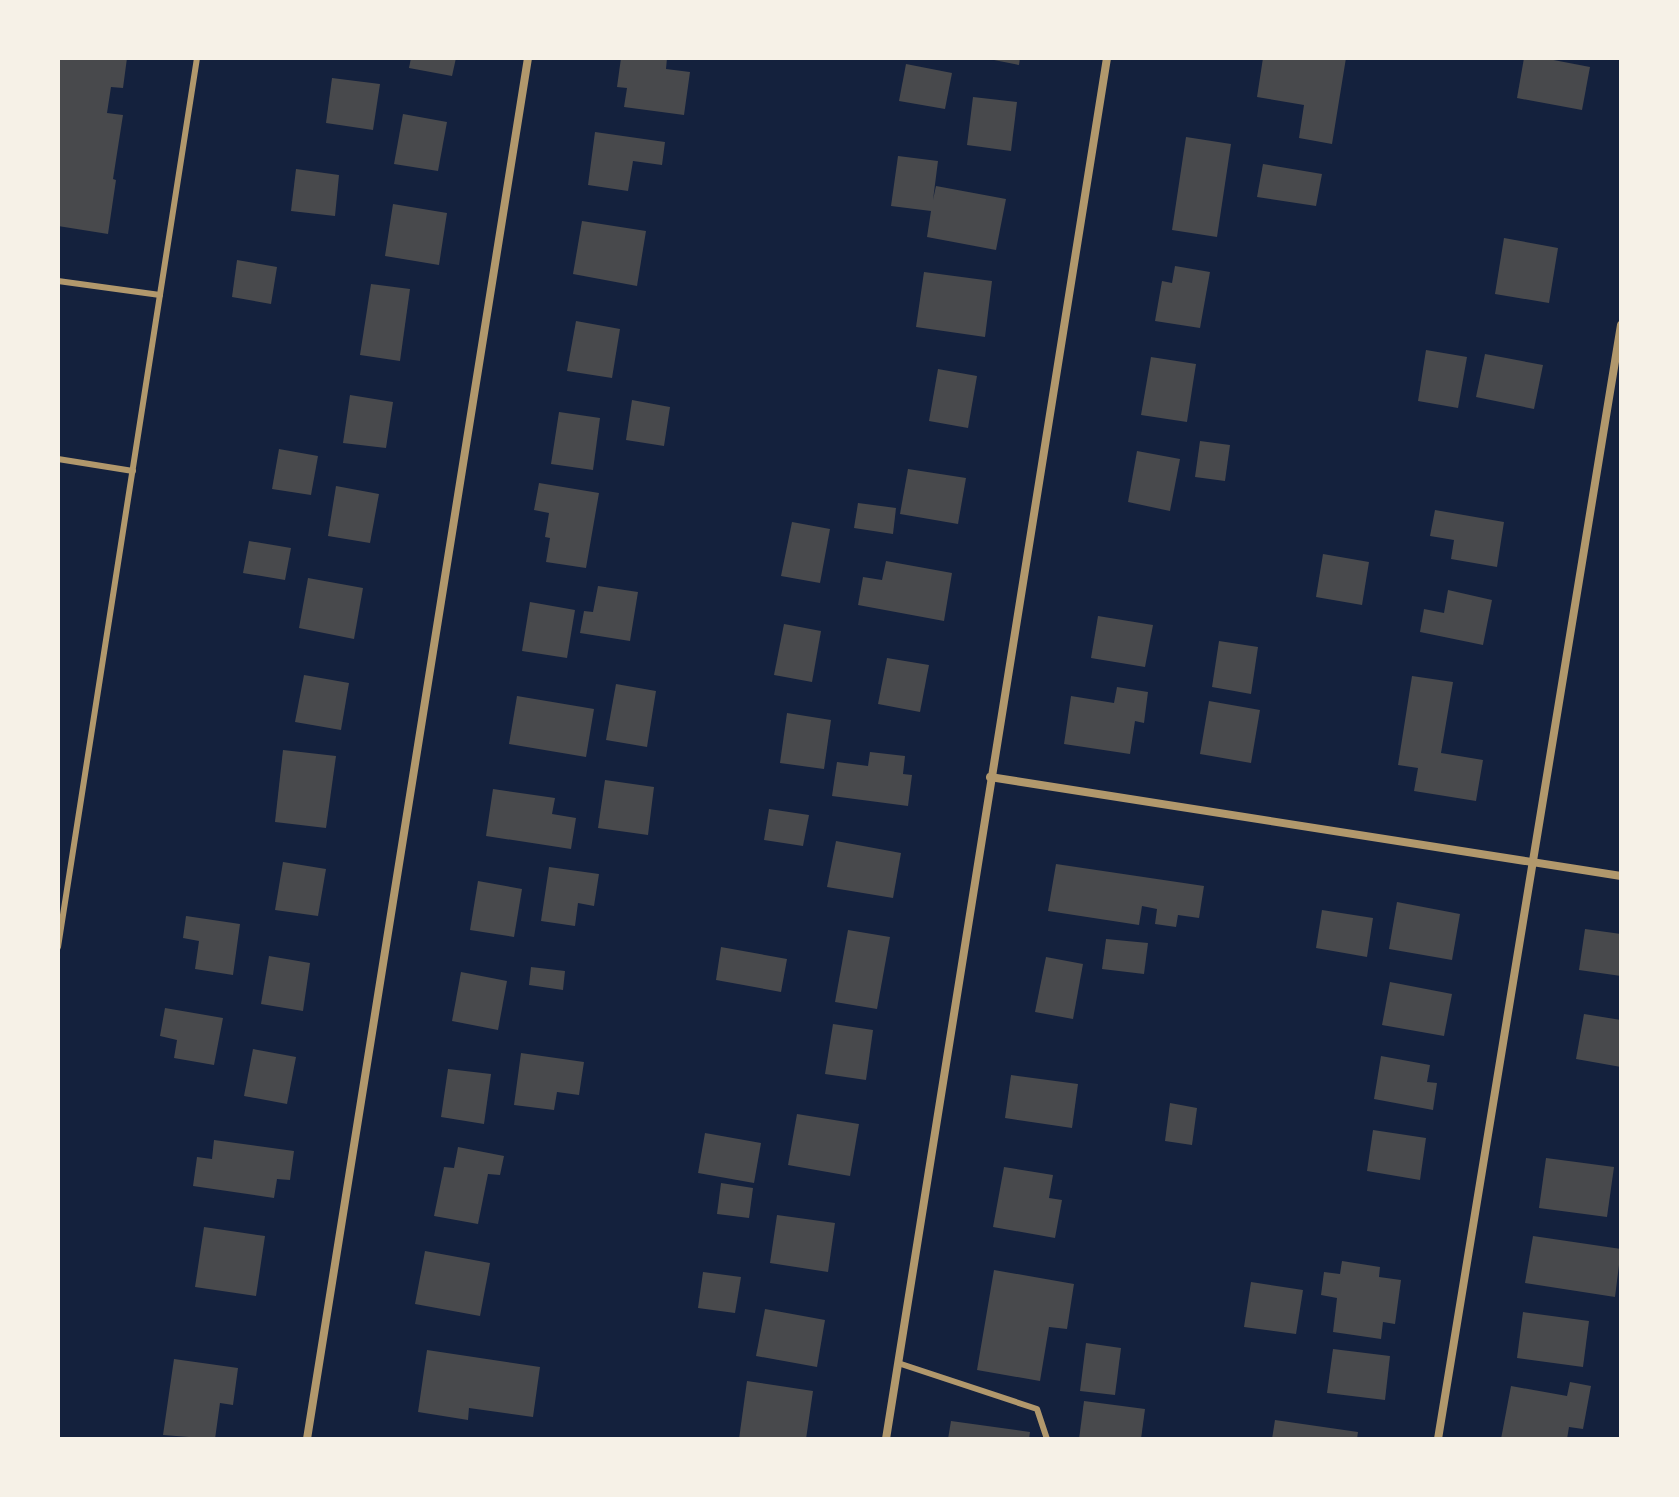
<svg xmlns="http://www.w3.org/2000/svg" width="1679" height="1497" viewBox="0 0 1679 1497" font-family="'PT Sans',sans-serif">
<rect width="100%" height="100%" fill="#14213d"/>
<!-- building -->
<g fill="#48494c">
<polygon points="58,58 127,58 123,88 111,87 107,113 123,115 113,179 116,180 108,234 58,226"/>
<polygon points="411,58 456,58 452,76 409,68"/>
<polygon points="621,58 667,58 666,69 690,72 684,115 624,107 627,88 617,87"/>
<polygon points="984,58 1020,58 1019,65"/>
<polygon points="1263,58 1346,58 1332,144 1299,138 1304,105 1257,97"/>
<polygon points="1524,58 1543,58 1590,67 1582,110 1517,98"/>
<polygon points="906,64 952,73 945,109 899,101"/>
<polygon points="332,78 380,84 373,130 326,123"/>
<polygon points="973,97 1017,102 1011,151 967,145"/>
<polygon points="403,114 447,122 438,171 394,164"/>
<polygon points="595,132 665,142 662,165 633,161 628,191 588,185"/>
<polygon points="1186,137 1231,144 1217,237 1172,230"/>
<polygon points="898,156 938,161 933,200 936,186 1006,199 996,250 927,237 931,211 891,206"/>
<polygon points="1263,164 1322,174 1316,206 1257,197"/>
<polygon points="296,169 339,175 335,216 291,211"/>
<polygon points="393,204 447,213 439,265 385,256"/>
<polygon points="582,221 646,231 637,286 573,274"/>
<polygon points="1504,238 1558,248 1549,303 1495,294"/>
<polygon points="237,260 277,267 271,304 232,297"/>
<polygon points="1175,266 1210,272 1200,328 1155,321 1162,281 1172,283"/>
<polygon points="924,272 992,281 985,337 916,327"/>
<polygon points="371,284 410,289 400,361 360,355"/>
<polygon points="576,321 620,329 612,378 567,371"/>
<polygon points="1426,350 1467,357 1458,408 1418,401"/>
<polygon points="1485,354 1543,365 1534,409 1476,397"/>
<polygon points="1151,357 1196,364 1187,422 1141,415"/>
<polygon points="938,369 977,376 968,428 929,421"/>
<polygon points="350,395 393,402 386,448 343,443"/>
<polygon points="632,400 670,407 664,446 626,440"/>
<polygon points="559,412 600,418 593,470 551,464"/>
<polygon points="1200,441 1230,445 1225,481 1195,477"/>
<polygon points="279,449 318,456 311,495 272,489"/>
<polygon points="1137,451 1180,459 1170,511 1128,502"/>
<polygon points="908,469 966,478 958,524 900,514"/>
<polygon points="539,483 599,493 586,568 546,562 550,538 545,537 549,513 534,510"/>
<polygon points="336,486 379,494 370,543 328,536"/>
<polygon points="858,503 896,508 893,534 854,528"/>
<polygon points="1435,510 1504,522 1497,567 1451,559 1454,540 1430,536"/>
<polygon points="792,522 830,529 820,583 781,576"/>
<polygon points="249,541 291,548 285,580 243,573"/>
<polygon points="1323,554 1369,562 1362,605 1316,597"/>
<polygon points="886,561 952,573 944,621 858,605 863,577 882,580"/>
<polygon points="308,578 363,588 354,639 299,628"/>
<polygon points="598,586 638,592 630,641 580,633 584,611 593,612"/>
<polygon points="1448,590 1492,600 1483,645 1420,632 1424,609 1444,613"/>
<polygon points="530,602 575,610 567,658 522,651"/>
<polygon points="1098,616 1153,625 1145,667 1091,658"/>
<polygon points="784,624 821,631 812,682 774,675"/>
<polygon points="1219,641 1258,647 1251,694 1212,687"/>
<polygon points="887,658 929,665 920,712 878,704"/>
<polygon points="304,675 349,683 341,730 295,722"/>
<polygon points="1412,676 1453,682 1441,753 1483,760 1476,801 1414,791 1418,768 1398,765"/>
<polygon points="616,684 656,691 647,747 606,740"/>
<polygon points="1117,687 1148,692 1144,723 1135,721 1130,754 1064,744 1071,696 1114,703"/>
<polygon points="517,696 594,709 586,757 509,744"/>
<polygon points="1209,701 1260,710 1251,763 1200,754"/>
<polygon points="787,713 831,720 824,769 780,763"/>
<polygon points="283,750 336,756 326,828 275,822"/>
<polygon points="870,752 905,756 903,774 912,775 908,806 832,796 837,762 868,766"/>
<polygon points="605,780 654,787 648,835 598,828"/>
<polygon points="493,789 555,798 552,814 576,818 571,849 486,836"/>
<polygon points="769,809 809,815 803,846 764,840"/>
<polygon points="836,841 901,853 893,898 827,887"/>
<polygon points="283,862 326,869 318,916 275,910"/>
<polygon points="1056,864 1204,886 1199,918 1178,915 1176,927 1155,924 1157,909 1142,906 1139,925 1048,911"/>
<polygon points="549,867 599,874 594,906 578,903 575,926 541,921"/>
<polygon points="478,881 522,889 514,937 470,930"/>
<polygon points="1397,902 1460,914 1452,960 1389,949"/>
<polygon points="1322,910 1373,918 1367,957 1316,948"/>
<polygon points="186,916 240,924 233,975 195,969 199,941 183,938"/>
<polygon points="1585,929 1621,934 1621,976 1579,970"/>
<polygon points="848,930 890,937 877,1009 835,1002"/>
<polygon points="1106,939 1148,943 1144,974 1102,969"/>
<polygon points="721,947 787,959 781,992 716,980"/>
<polygon points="269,956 310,963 303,1011 261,1004"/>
<polygon points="1046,957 1083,964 1073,1019 1035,1012"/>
<polygon points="531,967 565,971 563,990 529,985"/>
<polygon points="461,972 507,981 498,1030 452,1021"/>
<polygon points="1390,982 1452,994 1444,1036 1382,1025"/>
<polygon points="165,1008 223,1018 214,1065 174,1058 177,1040 160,1036"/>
<polygon points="1584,1014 1621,1020 1621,1067 1576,1059"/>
<polygon points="833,1024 873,1030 866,1080 825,1074"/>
<polygon points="253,1049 296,1057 287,1104 244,1096"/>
<polygon points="521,1053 584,1062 579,1095 557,1092 554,1110 514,1105"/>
<polygon points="1381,1056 1430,1065 1427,1082 1437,1083 1433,1110 1374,1099"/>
<polygon points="448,1069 491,1074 484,1124 441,1117"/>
<polygon points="1011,1075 1078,1084 1072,1128 1005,1118"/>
<polygon points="1170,1103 1197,1108 1192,1145 1165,1141"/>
<polygon points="797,1114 859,1124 850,1176 788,1165"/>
<polygon points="1373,1130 1426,1138 1420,1180 1367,1171"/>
<polygon points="705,1133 761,1143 754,1183 698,1173"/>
<polygon points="214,1140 294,1151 290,1180 277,1179 274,1198 193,1186 197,1157 212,1159"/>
<polygon points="458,1147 504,1156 500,1175 488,1174 478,1224 434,1216 444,1167 454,1168"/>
<polygon points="1546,1158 1614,1167 1607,1217 1539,1208"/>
<polygon points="1004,1167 1053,1175 1049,1198 1062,1200 1055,1238 993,1227"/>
<polygon points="721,1183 753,1188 749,1218 717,1214"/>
<polygon points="777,1215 835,1223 828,1272 770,1263"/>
<polygon points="204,1227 265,1236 256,1296 195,1287"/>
<polygon points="1533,1236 1621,1249 1615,1297 1525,1283"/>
<polygon points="425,1251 490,1263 480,1316 415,1304"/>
<polygon points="1342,1261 1380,1267 1379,1277 1401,1280 1395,1324 1383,1322 1381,1339 1333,1332 1337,1298 1321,1295 1324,1272 1340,1274"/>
<polygon points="994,1270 1074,1284 1067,1329 1049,1327 1040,1381 977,1370"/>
<polygon points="703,1272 741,1277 735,1313 698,1308"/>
<polygon points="1251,1282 1303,1290 1296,1334 1244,1327"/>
<polygon points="765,1309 825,1320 817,1367 756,1356"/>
<polygon points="1523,1312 1589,1321 1583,1367 1517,1358"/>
<polygon points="1086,1343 1121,1348 1115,1395 1080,1391"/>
<polygon points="1333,1349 1390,1356 1385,1400 1327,1393"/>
<polygon points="427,1350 540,1367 533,1417 469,1408 468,1420 418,1412"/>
<polygon points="174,1359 238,1368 233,1405 220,1403 215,1439 163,1435"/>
<polygon points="747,1381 813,1391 806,1439 739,1439"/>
<polygon points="1570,1382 1591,1386 1583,1429 1569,1427 1567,1439 1501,1439 1511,1386 1567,1396"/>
<polygon points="1084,1401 1145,1409 1141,1439 1079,1439"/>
<polygon points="1275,1420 1358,1432 1357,1439 1272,1439"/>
<polygon points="951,1421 1030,1432 1029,1439 948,1439"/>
</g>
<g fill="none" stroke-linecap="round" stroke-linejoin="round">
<!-- service -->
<g stroke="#b1986c" stroke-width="6">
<polyline points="58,281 160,295"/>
<polyline points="58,459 133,471"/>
<polyline points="58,947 197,58"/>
<polyline points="898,1363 1037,1409 1047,1439"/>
</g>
<!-- minor -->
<g stroke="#b1986c" stroke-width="8">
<polyline points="990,777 1621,876"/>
<polyline points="307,1439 528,58"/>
<polyline points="886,1439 1107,58"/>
<polyline points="1438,1439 1621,325"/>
</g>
</g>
<!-- border -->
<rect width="1679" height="1497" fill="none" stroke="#f6f1e7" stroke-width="120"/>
</svg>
